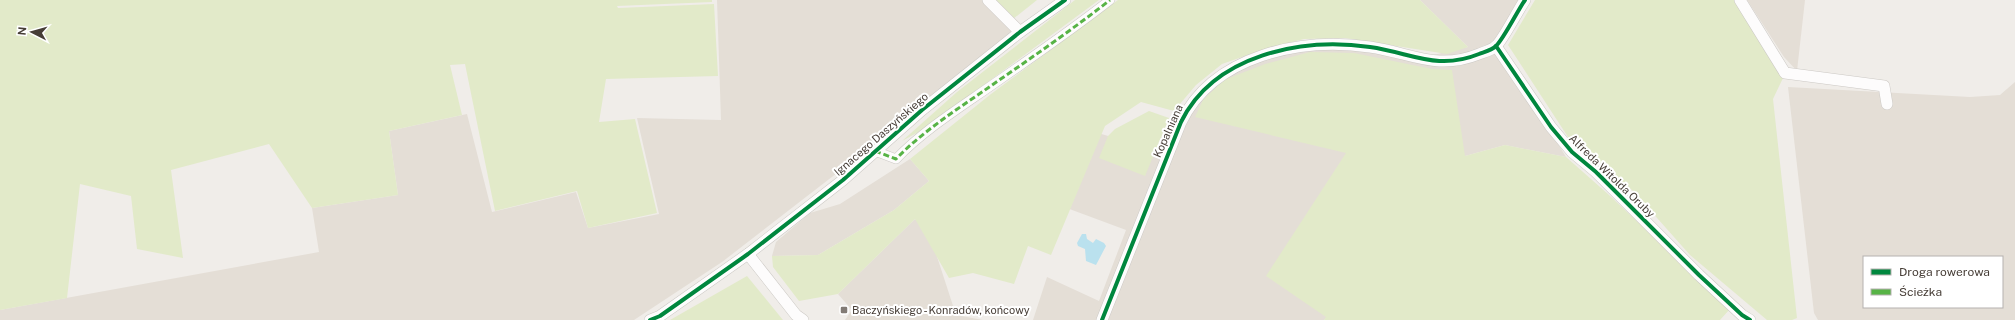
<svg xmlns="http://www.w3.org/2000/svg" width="2015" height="320" viewBox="0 0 2015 320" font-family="'Public Sans',sans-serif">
<rect width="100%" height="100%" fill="#f0ede9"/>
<!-- residential -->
<g fill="#e4ded6" fill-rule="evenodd">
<polygon points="717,0 984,0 1018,33 722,262 634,320 0,320 0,310 319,252 312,208 398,195 389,131 467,114 492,212 576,192 588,228 659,214 637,118 721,120"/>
<polygon points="1420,0 1522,0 1499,47 1566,157 1505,145 1465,156 1324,320 1033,320 1047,277 1099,301 1126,230 1056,204 1091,131 1167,153 1187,116 1223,73 1332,38 1433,55 1468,47"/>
<polygon points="1747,0 1805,0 1797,71 1784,57"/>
<path d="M 2015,82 L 2015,320 L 1818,320 L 1814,313 L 1788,87 L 1970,97 L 2000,95 ZM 1864,257 L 2002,257 L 2002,307 L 1864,307 Z"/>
<polygon points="910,159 929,181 894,210 818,255 772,256 776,242 810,213 840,204"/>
<polygon points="915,219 930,235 956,315 983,320 845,320 852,310 838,294"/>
</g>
<!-- green -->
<g fill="#e2eac9">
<polygon points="0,0 712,0 712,2 617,6 618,8 714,4 718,76 606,79 599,122 635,119 657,213 588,228 577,191 495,211 465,64 450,65 462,115 389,131 398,195 312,208 269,144 171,170 183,258 137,249 131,196 80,184 67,298 0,310"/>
<polygon points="994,0 1037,0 1013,19"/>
<polygon points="1075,0 1099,0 924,129 902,141 957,92"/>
<polygon points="1118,0 1420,0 1468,47 1447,54 1345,38 1304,39 1265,49 1222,64 1196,85 1174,111 1141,102 1105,126 1051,255 1028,246 1014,284 973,273 949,278 915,219 838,294 799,301 773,267 772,256 818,255 894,210 929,181 910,159 991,94"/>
<polygon points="1535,0 1734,0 1783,78 1773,99 1797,318 1792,320 1767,320 1690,255 1633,191 1568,137 1508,45"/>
<polygon points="1310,52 1354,53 1432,69 1452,70 1465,156 1505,145 1566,157 1608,194 1730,309 1720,320 1324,320 1326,317 1266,276 1346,153 1195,117 1203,100 1224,80 1265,64"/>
<polygon points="1149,111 1169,118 1145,176 1099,158 1108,136 1115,129"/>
<polygon points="747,276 783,320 670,320"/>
</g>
<!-- water -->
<polygon fill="#bae1ee" points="1082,234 1086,234 1087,239 1093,243 1096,239 1104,243 1106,246 1096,265 1086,261 1085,249 1078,246 1077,243"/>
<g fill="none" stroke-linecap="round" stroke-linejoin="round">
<defs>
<path id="pedestrian" d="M 875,151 L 896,159 C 925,129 961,107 995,83 C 1034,56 1073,29 1110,0"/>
<g id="minor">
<polyline points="988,0 1020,32"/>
<polyline points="1740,0 1785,73 1884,86 1887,104"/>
<polyline points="1496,46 1551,127 1572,152 1596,172 1699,275 1742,315 1750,320"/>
<polyline points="748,254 796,315 803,320"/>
<polyline points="650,320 660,316 748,254 843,180 922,110 1020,32 1065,0"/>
<path d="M 1102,320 L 1181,122 C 1214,55 1301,37 1370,47 C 1412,53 1437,71 1479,54 C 1484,52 1492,50 1496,46 C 1503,40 1518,10 1525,0"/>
</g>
</defs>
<!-- pedestrian casing -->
<use href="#pedestrian" stroke="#ccc9c5" stroke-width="10"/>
<!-- minor casing -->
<use href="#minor" stroke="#ccc9c5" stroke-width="12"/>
<!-- pedestrian -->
<use href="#pedestrian" stroke="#fdfcfc" stroke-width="9"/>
<!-- minor -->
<use href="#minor" stroke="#fdfcfc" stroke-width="11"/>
<!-- quiet -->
<path stroke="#57b346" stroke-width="3" stroke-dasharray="6 3" stroke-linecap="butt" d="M 875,151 L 896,159 C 925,129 961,107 995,83 C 1034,56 1073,29 1110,0"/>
<defs>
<g id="cycleway">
<polyline points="1496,46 1551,127 1572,152 1596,172 1699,275 1742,315 1750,320"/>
<polyline points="650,320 660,316 748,254 843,180 922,110 1020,32 1065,0"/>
<path d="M 1102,320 L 1181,122 C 1214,55 1301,37 1370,47 C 1412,53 1437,71 1479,54 C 1484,52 1492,50 1496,46 C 1503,40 1518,10 1525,0"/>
</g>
</defs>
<!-- cycleway casing -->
<use href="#cycleway" stroke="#fff" stroke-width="6"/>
<!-- cycleway -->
<use href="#cycleway" stroke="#00873e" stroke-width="4"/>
</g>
<!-- markers -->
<rect fill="#827b75" stroke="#fff" stroke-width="1.5" x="840" y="306" width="8" height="8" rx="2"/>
<g text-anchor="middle" stroke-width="4" stroke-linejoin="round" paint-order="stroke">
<!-- street labels -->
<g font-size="11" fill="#463d36" stroke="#fff">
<text transform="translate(1168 131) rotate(-66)" y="4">Kopalniana</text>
<text transform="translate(881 134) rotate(-41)" y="4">Ignacego Daszyńskiego</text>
<text transform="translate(1612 176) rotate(44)" y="4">Alfreda Witolda Oruby</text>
</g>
<!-- poi labels -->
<g font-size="11" fill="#463d36" stroke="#fff" text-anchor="start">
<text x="852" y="314">Baczyńskiego - Konradów, końcowy</text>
</g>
</g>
<!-- legend -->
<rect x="1863" y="256" width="140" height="52" fill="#ffffff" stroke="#b5b1af"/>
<rect x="1871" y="269" width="20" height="6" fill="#00873e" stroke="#b5b1af"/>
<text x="1899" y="276" font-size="12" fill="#463d36">Droga rowerowa</text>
<rect x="1871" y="289" width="20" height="6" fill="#57b346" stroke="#b5b1af"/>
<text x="1899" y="296" font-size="12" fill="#463d36">Ścieżka</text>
<!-- north arrow -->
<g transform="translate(32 32) rotate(276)" stroke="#ffffff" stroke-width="3" paint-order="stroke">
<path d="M0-3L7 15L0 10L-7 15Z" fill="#463d36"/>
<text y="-6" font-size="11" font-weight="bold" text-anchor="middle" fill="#463d36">N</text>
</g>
</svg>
